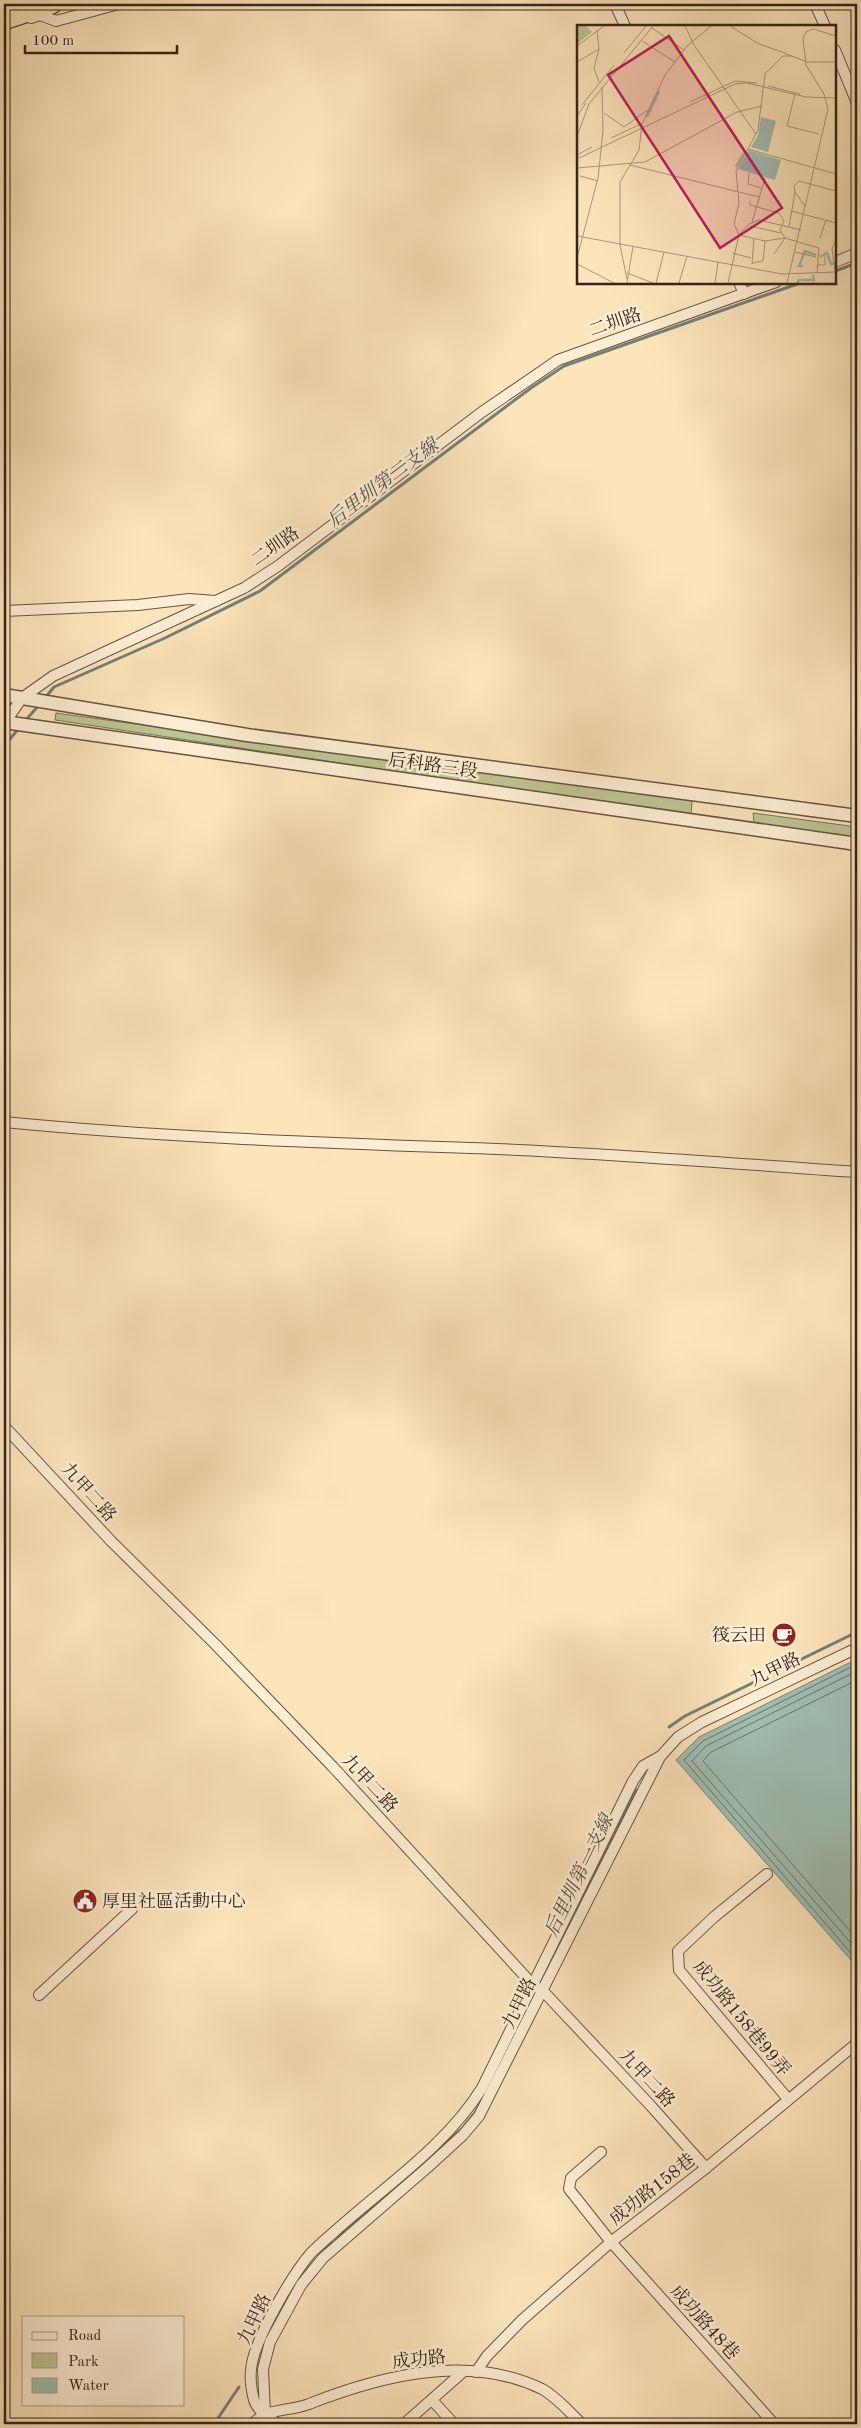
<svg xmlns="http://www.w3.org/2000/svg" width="861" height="2428" viewBox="0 0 861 2428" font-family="'Old Standard TT','Noto Serif TC',serif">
<rect width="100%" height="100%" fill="#fce4bb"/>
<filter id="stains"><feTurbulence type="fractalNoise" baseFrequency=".004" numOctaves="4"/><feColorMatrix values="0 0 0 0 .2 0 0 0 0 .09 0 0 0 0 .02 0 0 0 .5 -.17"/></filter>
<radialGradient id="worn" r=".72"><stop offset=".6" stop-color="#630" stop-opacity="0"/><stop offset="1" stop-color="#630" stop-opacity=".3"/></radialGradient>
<!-- green -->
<g fill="#bdc592" stroke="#797456">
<polygon points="56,713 692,801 691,816 55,720"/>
<polygon points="753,813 857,827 857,838 754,823"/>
</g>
<!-- water -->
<polygon fill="#9fbeb2" stroke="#758076" points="857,1659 857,1967 676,1760 699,1737"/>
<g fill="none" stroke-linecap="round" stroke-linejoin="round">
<!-- shore -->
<g stroke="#6a7166" stroke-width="1">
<polyline points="857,1664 703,1741 684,1760 857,1960"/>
<polyline points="857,1671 706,1746 692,1761 857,1950"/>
<polyline points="857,1680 711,1752 703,1761 857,1939"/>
</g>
<!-- stream -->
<g stroke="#758076" stroke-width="3">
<polyline points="835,271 857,263"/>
<polyline points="45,698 54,687 165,638 260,591 531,388 564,366 803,282"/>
<polyline points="24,722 40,704"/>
<polyline points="4,746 20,727"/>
<polyline points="669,1727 685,1716 857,1632"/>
<polyline points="545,1973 636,1790"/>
<polyline points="420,2165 462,2129 478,2109"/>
<polyline points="338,2237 383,2198"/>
<polyline points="303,2275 331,2243"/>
<polyline points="214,2424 239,2387"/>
</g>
<defs>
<g id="minor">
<polyline points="615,4 625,26"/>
<polyline points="815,4 825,26"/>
<polyline points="31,18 40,15 56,21 119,4"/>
<polyline points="835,50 857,103"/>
<polyline points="835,262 857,253"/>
<polyline points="739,282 744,294"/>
<polyline points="4,611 138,605 189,599 215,601"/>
<polyline points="4,724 22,698 53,676 244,588 278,566 482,412 558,360 776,282"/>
<path d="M 4,1122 C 168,1138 332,1143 497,1149 C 617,1154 737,1164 857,1172"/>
<polyline points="4,1426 111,1541 216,1645 333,1767 533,1985 543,1991 651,2106 706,2168"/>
<polyline points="767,1874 714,1917 678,1951 679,1970 788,2099"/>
<polyline points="39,1995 132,1909"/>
<polyline points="601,2152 571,2178 569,2189 611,2242 774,2424"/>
<polyline points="476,2372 487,2356 522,2320 611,2242 706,2168 857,2043"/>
<polyline points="432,2400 454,2424"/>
<polyline points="265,2414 263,2369 270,2342 301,2285 323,2258 428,2167 463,2135 479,2116 660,1757 678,1737 702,1722 857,1648"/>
<path d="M 252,2424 C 256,2421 260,2417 264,2415 C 275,2409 295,2410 309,2404 C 380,2376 468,2353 542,2389 C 557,2397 570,2413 582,2424"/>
<path d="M 278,2424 C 270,2418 257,2411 254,2400 C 252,2392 250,2378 251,2370 C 253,2341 292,2275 311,2253 C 321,2243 332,2234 342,2225 C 391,2182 448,2143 482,2088 L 633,1781 L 643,1766 L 659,1757"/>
<polyline points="404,2424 464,2371"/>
</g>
<g id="tertiary">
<polyline points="4,695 247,735 857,816"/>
<polyline points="4,722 857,844"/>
</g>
<polyline id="motorway" points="4,20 52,4"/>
</defs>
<!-- minor casing -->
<use href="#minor" stroke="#675443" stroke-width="12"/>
<!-- tertiary casing -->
<use href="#tertiary" stroke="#675443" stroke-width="15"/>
<!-- motorway casing -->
<use href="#motorway" stroke="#35241b" stroke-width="21"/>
<!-- minor -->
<use href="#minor" stroke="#fdedd3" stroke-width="10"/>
<!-- tertiary -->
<use href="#tertiary" stroke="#fdedd3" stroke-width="12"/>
<!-- motorway -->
<use href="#motorway" stroke="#fce4bb" stroke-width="19"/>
</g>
<!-- icons -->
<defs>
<symbol id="cafe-disc" viewBox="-11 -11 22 22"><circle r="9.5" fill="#8f2418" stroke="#fdedd3"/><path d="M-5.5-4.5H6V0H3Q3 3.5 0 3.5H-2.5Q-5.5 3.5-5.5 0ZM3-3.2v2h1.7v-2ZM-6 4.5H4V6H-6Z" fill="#fff"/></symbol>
<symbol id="civic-disc" viewBox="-11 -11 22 22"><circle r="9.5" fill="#8f2418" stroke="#fdedd3"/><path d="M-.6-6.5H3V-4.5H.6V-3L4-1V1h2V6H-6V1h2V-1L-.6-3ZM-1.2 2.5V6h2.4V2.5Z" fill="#fff"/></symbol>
</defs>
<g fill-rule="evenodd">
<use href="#cafe-disc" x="770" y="1621" width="28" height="28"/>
<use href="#civic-disc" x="71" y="1887" width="28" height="28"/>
</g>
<g text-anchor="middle" stroke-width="5" stroke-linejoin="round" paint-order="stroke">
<!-- street labels -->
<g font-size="18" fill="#35241b" stroke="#fdedd3">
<text transform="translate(615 322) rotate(-19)" y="6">二圳路</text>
<text transform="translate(275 546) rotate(-35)" y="6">二圳路</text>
<text transform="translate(433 765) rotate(8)" y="6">后科路三段</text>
<text transform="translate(89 1492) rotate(48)" y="6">九甲二路</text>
<text transform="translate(775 1669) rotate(-26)" y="6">九甲路</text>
<text transform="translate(370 1783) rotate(47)" y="6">九甲二路</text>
<text transform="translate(519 2003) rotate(-64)" y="6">九甲路</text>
<text transform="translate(742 2018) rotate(51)" y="6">成功路158巷99弄</text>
<text transform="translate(647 2078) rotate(47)" y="6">九甲二路</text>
<text transform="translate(652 2189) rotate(-38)" y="6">成功路158巷</text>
<text transform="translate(254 2319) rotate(-65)" y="6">九甲路</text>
<text transform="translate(705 2322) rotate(48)" y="6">成功路48巷</text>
<text transform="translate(419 2359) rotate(-6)" y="6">成功路</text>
</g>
<!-- poi labels -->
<g font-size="18" fill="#35241b" stroke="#fdedd3" text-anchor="end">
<text x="766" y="1641">筏云田</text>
<text x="102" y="1907" text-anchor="start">厚里社區活動中心</text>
</g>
<!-- water labels -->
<g font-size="19" font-style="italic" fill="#555248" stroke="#fdedd3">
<text transform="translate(382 482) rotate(-37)" y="7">后里圳第二支線</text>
<text transform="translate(578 1875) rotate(-64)" y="7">后里圳第一支線</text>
</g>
</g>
<!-- overview -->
<g transform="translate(577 25)">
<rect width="259" height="259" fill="#fce4bb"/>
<path d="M 0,1 L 9,1 L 15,7 L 0,19 Z" fill="#bdc592"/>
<path d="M 184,92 L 199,96 L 191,127 L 174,122 L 181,111 ZM 172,125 L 204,135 L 198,155 L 161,144 Z" fill="#9fbeb2"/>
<path fill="none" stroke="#9fbeb2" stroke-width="2.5" d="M 70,92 L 82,66M 159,142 L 167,128M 243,232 L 250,228 L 254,239 L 259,238M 226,241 L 222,241 L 228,226 L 239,230M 220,258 L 222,255 L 237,255 L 236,250"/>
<path fill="none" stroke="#ac977b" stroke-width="1" d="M 108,1 L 117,20 L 179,109M 153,1 L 182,19 L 208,28M 75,3 L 107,25M 20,5 L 22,24 L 17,43 L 22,57M 65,16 L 98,37M 0,21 L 27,1M 47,28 L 69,1M 207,28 L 230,37 L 259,37M 0,37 L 22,24M 191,61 L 223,69M 218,69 L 210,101 L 242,109M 113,77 L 158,56 L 180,58M 5,80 L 37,40M 27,88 L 47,102 L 72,84M 0,91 L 9,78M 0,111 L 12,79 L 76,1M 34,113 L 64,99M 171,124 L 259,149M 0,130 L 15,122M 0,134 L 158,59 L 170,58 L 229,72 L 259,73M 53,140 L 182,172M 0,143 L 68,137 L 160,87 L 185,81M 172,148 L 171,159 L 184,163M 3,151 L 21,156M 173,176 L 173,180 L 202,188 L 207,196 L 203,205 L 208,213 L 197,229M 228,181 L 218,167 L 217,161 L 222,156 L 259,166M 214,186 L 259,198M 175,197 L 188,153M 173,201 L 204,208M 212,202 L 218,167M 162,210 L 157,199 L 162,178 L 159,146 L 181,105 L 188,49 L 206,31 L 215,31M 162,210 L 188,216M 0,211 L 205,249 L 259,247M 243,213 L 249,195M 259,214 L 255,224 L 259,251M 218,227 L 239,232M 155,228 L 174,233M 0,233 L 21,153 L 26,106 L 25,62M 175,238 L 186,236 L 188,216 L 208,213 L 242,223 L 240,248M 0,239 L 37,258M 175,239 L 177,213M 240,240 L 248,240 L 248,231M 50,248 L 76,258M 50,254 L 43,220 L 43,157 L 62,125 L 65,99 L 88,50 L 111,20 L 134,1M 50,258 L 56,221M 79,258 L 87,227M 102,258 L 110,231M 138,258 L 141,237M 151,258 L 162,210 L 172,199 L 182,195 L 224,205M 210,258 L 251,84 L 247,69 L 229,40 L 226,14 L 229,7 L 236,4 L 259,11"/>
<path fill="#c2185b" fill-opacity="0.15" stroke="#c2185b" stroke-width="2.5" d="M 92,11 L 205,183 L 143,223 L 31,50 Z"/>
<rect width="259" height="259" fill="none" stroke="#35241b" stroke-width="2.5"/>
</g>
<!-- margin -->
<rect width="861" height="2428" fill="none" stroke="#fce4bb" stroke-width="20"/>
<rect x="5" y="5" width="851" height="2418" fill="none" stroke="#35241b" stroke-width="2.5"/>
<rect x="10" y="10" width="841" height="2408" fill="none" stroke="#35241b"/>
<!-- legend -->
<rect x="22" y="2316" width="162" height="90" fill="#fdedd3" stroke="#ad9d89"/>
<rect x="32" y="2332" width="25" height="8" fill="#fdedd3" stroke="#ad9d89"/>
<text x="68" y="2340" font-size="15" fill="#35241b">Road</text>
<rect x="32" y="2353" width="25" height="15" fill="#bdc592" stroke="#ad9d89"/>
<text x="68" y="2366" font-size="15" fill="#35241b">Park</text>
<rect x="32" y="2378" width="25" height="15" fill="#9fbeb2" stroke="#ad9d89"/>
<text x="68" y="2390" font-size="15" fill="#35241b">Water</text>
<!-- scale -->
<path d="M25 45v8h152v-8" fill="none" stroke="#35241b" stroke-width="2.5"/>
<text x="32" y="45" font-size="15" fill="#35241b" stroke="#fdedd3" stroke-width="4" paint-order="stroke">100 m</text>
<rect width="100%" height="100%" filter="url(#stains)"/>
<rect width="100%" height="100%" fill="url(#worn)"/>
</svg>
